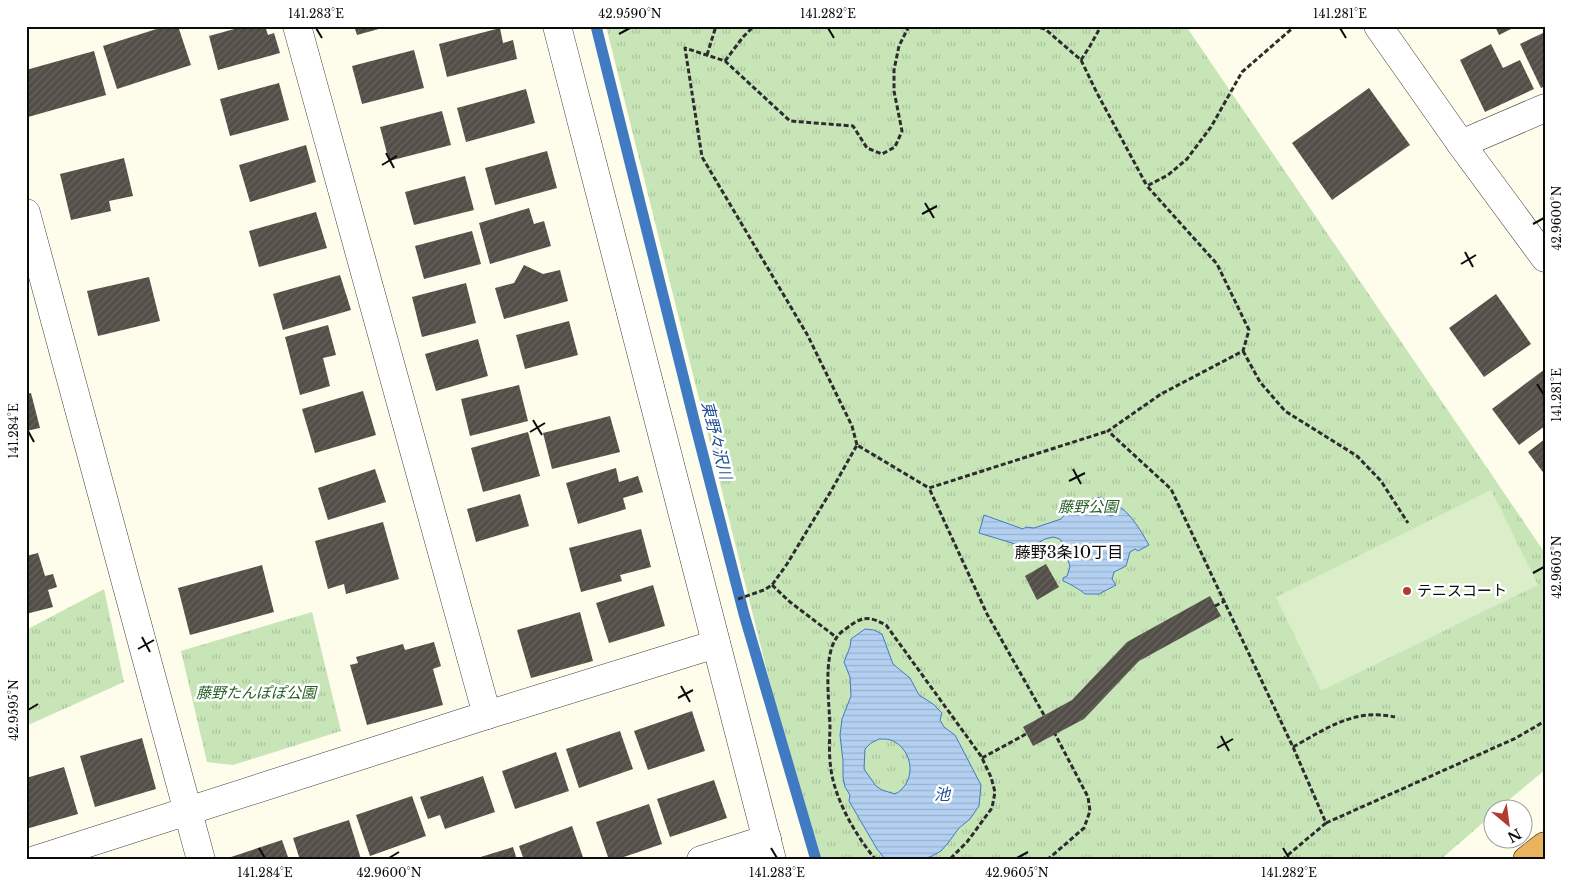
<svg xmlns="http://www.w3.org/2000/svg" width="1571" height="886" viewBox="0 0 1571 886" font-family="'Libre Baskerville','Noto Sans JP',serif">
<defs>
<pattern id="park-tufts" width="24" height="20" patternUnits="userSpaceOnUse" patternTransform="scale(1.25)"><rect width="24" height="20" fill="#c8e5b8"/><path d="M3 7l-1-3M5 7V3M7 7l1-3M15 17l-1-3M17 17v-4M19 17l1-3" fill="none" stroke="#aac39d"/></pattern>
<pattern id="water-rules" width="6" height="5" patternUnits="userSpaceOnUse" patternTransform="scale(1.25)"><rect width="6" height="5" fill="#b3d0f1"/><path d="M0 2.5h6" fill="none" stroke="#99b1cd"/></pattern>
<pattern id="building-hatch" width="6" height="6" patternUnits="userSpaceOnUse" patternTransform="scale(1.25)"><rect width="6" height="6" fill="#534e48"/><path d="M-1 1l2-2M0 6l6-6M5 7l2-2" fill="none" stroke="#67635e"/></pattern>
</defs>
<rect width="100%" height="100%" fill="#fefdeb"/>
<!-- park -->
<g fill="url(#park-tufts)">
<polygon points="606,26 1186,26 1545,553 1545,770 1499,808 1494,808 1493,814 1440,860 814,860"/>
<polygon points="104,589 124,682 26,726 26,630"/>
<polygon points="312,612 341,731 233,765 207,762 181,651"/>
</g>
<!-- pitch -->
<polygon fill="#dbedc9" points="1491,490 1538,585 1321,691 1276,597"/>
<!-- water -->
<g fill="url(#water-rules)" stroke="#407ac3" fill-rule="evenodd">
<path d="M 1101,497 L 1104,499 L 1106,513 L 1111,516 L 1115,514 L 1112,508 L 1112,502 C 1130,511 1139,528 1149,545 L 1138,551 L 1135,549 L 1130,552 L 1126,566 L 1114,572 L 1112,579 L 1116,585 L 1099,594 L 1085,594 C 1082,591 1067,582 1063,581 L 1063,578 L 1067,576 L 1070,567 L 1067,556 L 1068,554 L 1060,539 L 1053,537 L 1045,539 L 1034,545 L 1022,546 L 979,533 L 984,515 L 1023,529 L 1026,527 L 1034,528 L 1061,519 L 1073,504 Z"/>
<path d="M 865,629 L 874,630 L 882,634 L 893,664 L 910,678 L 919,695 L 933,704 L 942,713 L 940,720 L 944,727 L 955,735 L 981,785 L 979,806 L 970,819 L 959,828 L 948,843 L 941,851 L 932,856 L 921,860 L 885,859 L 877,849 L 849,801 L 850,795 L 845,787 L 843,777 L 843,761 L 840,735 L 842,719 L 851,696 L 850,677 L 844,662 L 850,647 L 851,639 ZM 879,739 C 885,739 890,739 895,742 C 915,754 915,784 895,794 L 882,790 L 876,786 L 864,769 L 865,749 L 871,743 Z"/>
</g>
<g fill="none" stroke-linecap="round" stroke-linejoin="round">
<!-- stream -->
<polyline stroke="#407ac3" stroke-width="11" points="596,26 695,424 744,614 816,860"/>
</g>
<!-- building -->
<g fill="url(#building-hatch)">
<polygon points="166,26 178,26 191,65 117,89 103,46"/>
<polygon points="245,26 265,26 268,35 274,33 280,53 218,70 209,36"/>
<polygon points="354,26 386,26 386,27 357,35"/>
<polygon points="1495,26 1517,26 1499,35"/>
<polygon points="500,28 503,43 513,40 517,59 447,77 439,44"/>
<polygon points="1545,32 1545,86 1541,88 1520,44"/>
<polygon points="1491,44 1503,68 1520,60 1534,89 1485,112 1460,60"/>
<polygon points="414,50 424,88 362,104 352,66"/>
<polygon points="94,51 106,95 28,117 26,112 26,70"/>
<polygon points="279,83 289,120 230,136 220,99"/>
<polygon points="1369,88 1410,145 1332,200 1292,143"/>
<polygon points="526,89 535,123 466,142 457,108"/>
<polygon points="442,111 451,145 389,161 380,127"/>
<polygon points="306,145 316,182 250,202 239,165"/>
<polygon points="547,151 557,188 495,205 485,168"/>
<polygon points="124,158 133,196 109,201 111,211 71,220 60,174"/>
<polygon points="465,176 474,210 414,225 405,192"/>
<polygon points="529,208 534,224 544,221 551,246 490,264 479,223"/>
<polygon points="316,212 327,248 259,267 249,231"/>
<polygon points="472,231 481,264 424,279 415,246"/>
<polygon points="524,265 543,274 560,270 568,301 504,319 495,288 514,283"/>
<polygon points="340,275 351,310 283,330 273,294"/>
<polygon points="149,277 160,321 98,336 87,291"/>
<polygon points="466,283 476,323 422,337 412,297"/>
<polygon points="1496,294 1531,344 1484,377 1449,328"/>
<polygon points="569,321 578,355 525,369 516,335"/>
<polygon points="328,325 336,355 323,358 330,386 300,395 285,337"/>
<polygon points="478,339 488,376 436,391 425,354"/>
<polygon points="1545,369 1545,426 1519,445 1492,409"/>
<polygon points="519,385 528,421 470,436 461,399"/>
<polygon points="363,391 376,435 315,453 302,409"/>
<polygon points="31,393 40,428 26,431 26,394"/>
<polygon points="610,416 620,452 552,469 543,433"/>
<polygon points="528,432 540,476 483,492 471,448"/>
<polygon points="1545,439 1545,475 1528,452"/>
<polygon points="616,468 619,482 638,476 643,492 623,498 626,509 578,524 566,483"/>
<polygon points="375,469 386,502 328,520 318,488"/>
<polygon points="520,494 529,526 476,542 467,509"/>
<polygon points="383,522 399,579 346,594 344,584 328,589 315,541"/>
<polygon points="641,529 651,567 620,575 622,581 581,592 569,548"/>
<polygon points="38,553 45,576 53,574 57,587 48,590 53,607 26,614 26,556"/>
<polygon points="1046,564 1059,587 1037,600 1025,576"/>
<polygon points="262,565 274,612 190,635 178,588"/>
<polygon points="653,585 665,626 609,643 596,603"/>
<polygon points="1210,596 1221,616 1139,661 1084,719 1033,746 1023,727 1072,700 1127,642"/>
<polygon points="580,612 593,661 531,678 517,630"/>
<polygon points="434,642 441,666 433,669 443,705 367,725 350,665 358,663 356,657 403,644 405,650"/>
<polygon points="692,711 705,751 648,770 634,731"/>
<polygon points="620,731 633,769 579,788 566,749"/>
<polygon points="142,738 156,789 95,807 80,756"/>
<polygon points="556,752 569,791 515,809 502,771"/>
<polygon points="64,767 78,814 26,829 26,778"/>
<polygon points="483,776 495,812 445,829 440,815 428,819 420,797"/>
<polygon points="714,780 727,818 670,837 657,799"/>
<polygon points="412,796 426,836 370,856 356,815"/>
<polygon points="649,804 662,844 615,860 609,860 596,822"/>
<polygon points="349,820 361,859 300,860 293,838"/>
<polygon points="572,826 584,860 524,860 519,846"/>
<polygon points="282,840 289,860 229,860 228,858"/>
<polygon points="513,847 517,860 474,860 474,859"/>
</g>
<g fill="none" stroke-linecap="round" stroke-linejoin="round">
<defs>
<g id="minor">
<polyline points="297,26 487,715"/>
<polyline points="557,26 772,860"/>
<polyline points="1378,26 1461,144 1545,258"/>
<polyline points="1461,144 1545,108"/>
<polyline points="26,213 201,860"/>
<polyline points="35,860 487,715 716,644"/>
<polyline points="701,860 767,839"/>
</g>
<polyline id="highway" points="1527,860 1545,846"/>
</defs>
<!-- minor casing -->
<use href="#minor" stroke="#3e3e3e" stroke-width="29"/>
<!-- highway casing -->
<use href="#highway" stroke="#1c1c1c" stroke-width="29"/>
<!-- path -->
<g stroke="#2d2d2d" stroke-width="3" stroke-dasharray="5 2.5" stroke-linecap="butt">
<polyline points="1033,26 1045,29 1081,60 1097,93 1147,186"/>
<polyline points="707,55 716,26"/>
<polyline points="1081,60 1090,46 1101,26"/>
<polyline points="725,61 743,37 754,26"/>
<polyline points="1243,351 1260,382 1285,411 1357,456 1381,481 1408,523"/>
<polyline points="857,445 852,426 808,336 702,157 685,48 725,61 790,121 853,126 867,148 882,154 895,147 902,131 894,91 894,70 899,46 909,26"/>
<polyline points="772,585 790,602 836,637"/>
<polyline points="738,599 764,590 772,585 787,564 831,491 857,445 929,488"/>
<polyline points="1215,606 1225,601"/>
<polyline points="1044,715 987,614 929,488 1108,431"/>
<path d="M 1293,747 C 1327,728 1355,708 1395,717"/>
<polyline points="982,758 1026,734"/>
<polyline points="1326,823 1516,738 1545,721"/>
<path d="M 876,860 C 857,837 840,808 833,780 C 829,764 829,746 830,730 C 830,706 822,657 837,637 C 840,632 847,628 851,625 C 865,615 872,618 886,625 L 981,756 L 991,777 L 995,792 L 992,808 L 967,842 L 949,860"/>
<polyline points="1047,860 1084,828 1090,811 1088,797 1055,734"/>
<polyline points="1282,860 1326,823 1293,747 1171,489 1108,431 1161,394 1243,351 1249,330 1217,264 1147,186 1168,175 1187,159 1211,127 1242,72 1295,26"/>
</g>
<!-- minor -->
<use href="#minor" stroke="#fff" stroke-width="28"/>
<!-- highway -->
<use href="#highway" stroke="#eab35d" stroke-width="28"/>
</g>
<!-- ticks -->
<path fill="none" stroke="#0b0b0b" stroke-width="2" d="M 316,28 L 322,38M 828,28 L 834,38M 1340,28 L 1346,38M 619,34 L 630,28M 386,153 L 394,168M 382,165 L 397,156M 925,203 L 934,218M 922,214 L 937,206M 1533,224 L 1544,218M 1465,252 L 1473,267M 1461,264 L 1476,255M 1537,384 L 1544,395M 533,420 L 542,435M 28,431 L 34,442M 530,432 L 545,423M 1073,469 L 1081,484M 1069,481 L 1085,473M 1533,573 L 1544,567M 142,637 L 150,652M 138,649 L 154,640M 681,686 L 690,702M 678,698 L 693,690M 28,710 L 38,704M 1221,736 L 1229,751M 1217,748 L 1233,739M 259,848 L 265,858M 771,848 L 777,858M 1283,848 L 1289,858M 389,858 L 399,852M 1017,858 L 1028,852"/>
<!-- markers -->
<circle fill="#b03d2e" stroke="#fff" stroke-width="2" cx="1407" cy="591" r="5"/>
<g text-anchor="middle" stroke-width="5" stroke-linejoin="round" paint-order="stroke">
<!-- park labels -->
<g font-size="15" font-style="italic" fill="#245d21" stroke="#fff">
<text x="1088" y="512">藤野公園</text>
<text x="256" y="698">藤野たんぽぽ公園</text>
</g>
<!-- poi labels -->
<g font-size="15" fill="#0b0b0b" stroke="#fff" text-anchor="start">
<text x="1417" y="596">テニスコート</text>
</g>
<!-- water labels -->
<g font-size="16" font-style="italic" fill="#1f4e93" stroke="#fff">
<text transform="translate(717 440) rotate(76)" y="6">東野々沢川</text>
<text x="942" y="800">池</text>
</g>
<!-- neighbourhood labels -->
<g font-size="16" fill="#0b0b0b" stroke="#fff">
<text x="1069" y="558">藤野3条10丁目</text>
</g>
</g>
<!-- border -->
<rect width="1571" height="886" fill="none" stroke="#ffffff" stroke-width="55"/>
<!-- north arrow -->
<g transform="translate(1508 824) rotate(151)"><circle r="24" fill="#ffffff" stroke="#9d9d9d"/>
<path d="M0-4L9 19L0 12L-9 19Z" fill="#b03d2e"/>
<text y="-8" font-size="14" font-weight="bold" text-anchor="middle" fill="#0b0b0b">N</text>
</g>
<rect x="28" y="28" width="1516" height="830" fill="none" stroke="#0b0b0b" stroke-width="2"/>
<g font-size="12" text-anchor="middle" fill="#0b0b0b">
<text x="316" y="18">141.283°E</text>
<text x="630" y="18">42.9590°N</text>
<text x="828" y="18">141.282°E</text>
<text x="1340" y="18">141.281°E</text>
<text transform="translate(1557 218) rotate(-90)" y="4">42.9600°N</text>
<text transform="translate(1557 395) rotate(-90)" y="4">141.281°E</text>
<text transform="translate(14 431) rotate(-90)" y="4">141.284°E</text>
<text transform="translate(1557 567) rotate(-90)" y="4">42.9605°N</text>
<text transform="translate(14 710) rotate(-90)" y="4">42.9595°N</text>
<text x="265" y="877">141.284°E</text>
<text x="389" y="877">42.9600°N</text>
<text x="777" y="877">141.283°E</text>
<text x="1017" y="877">42.9605°N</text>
<text x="1289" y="877">141.282°E</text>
</g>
</svg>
